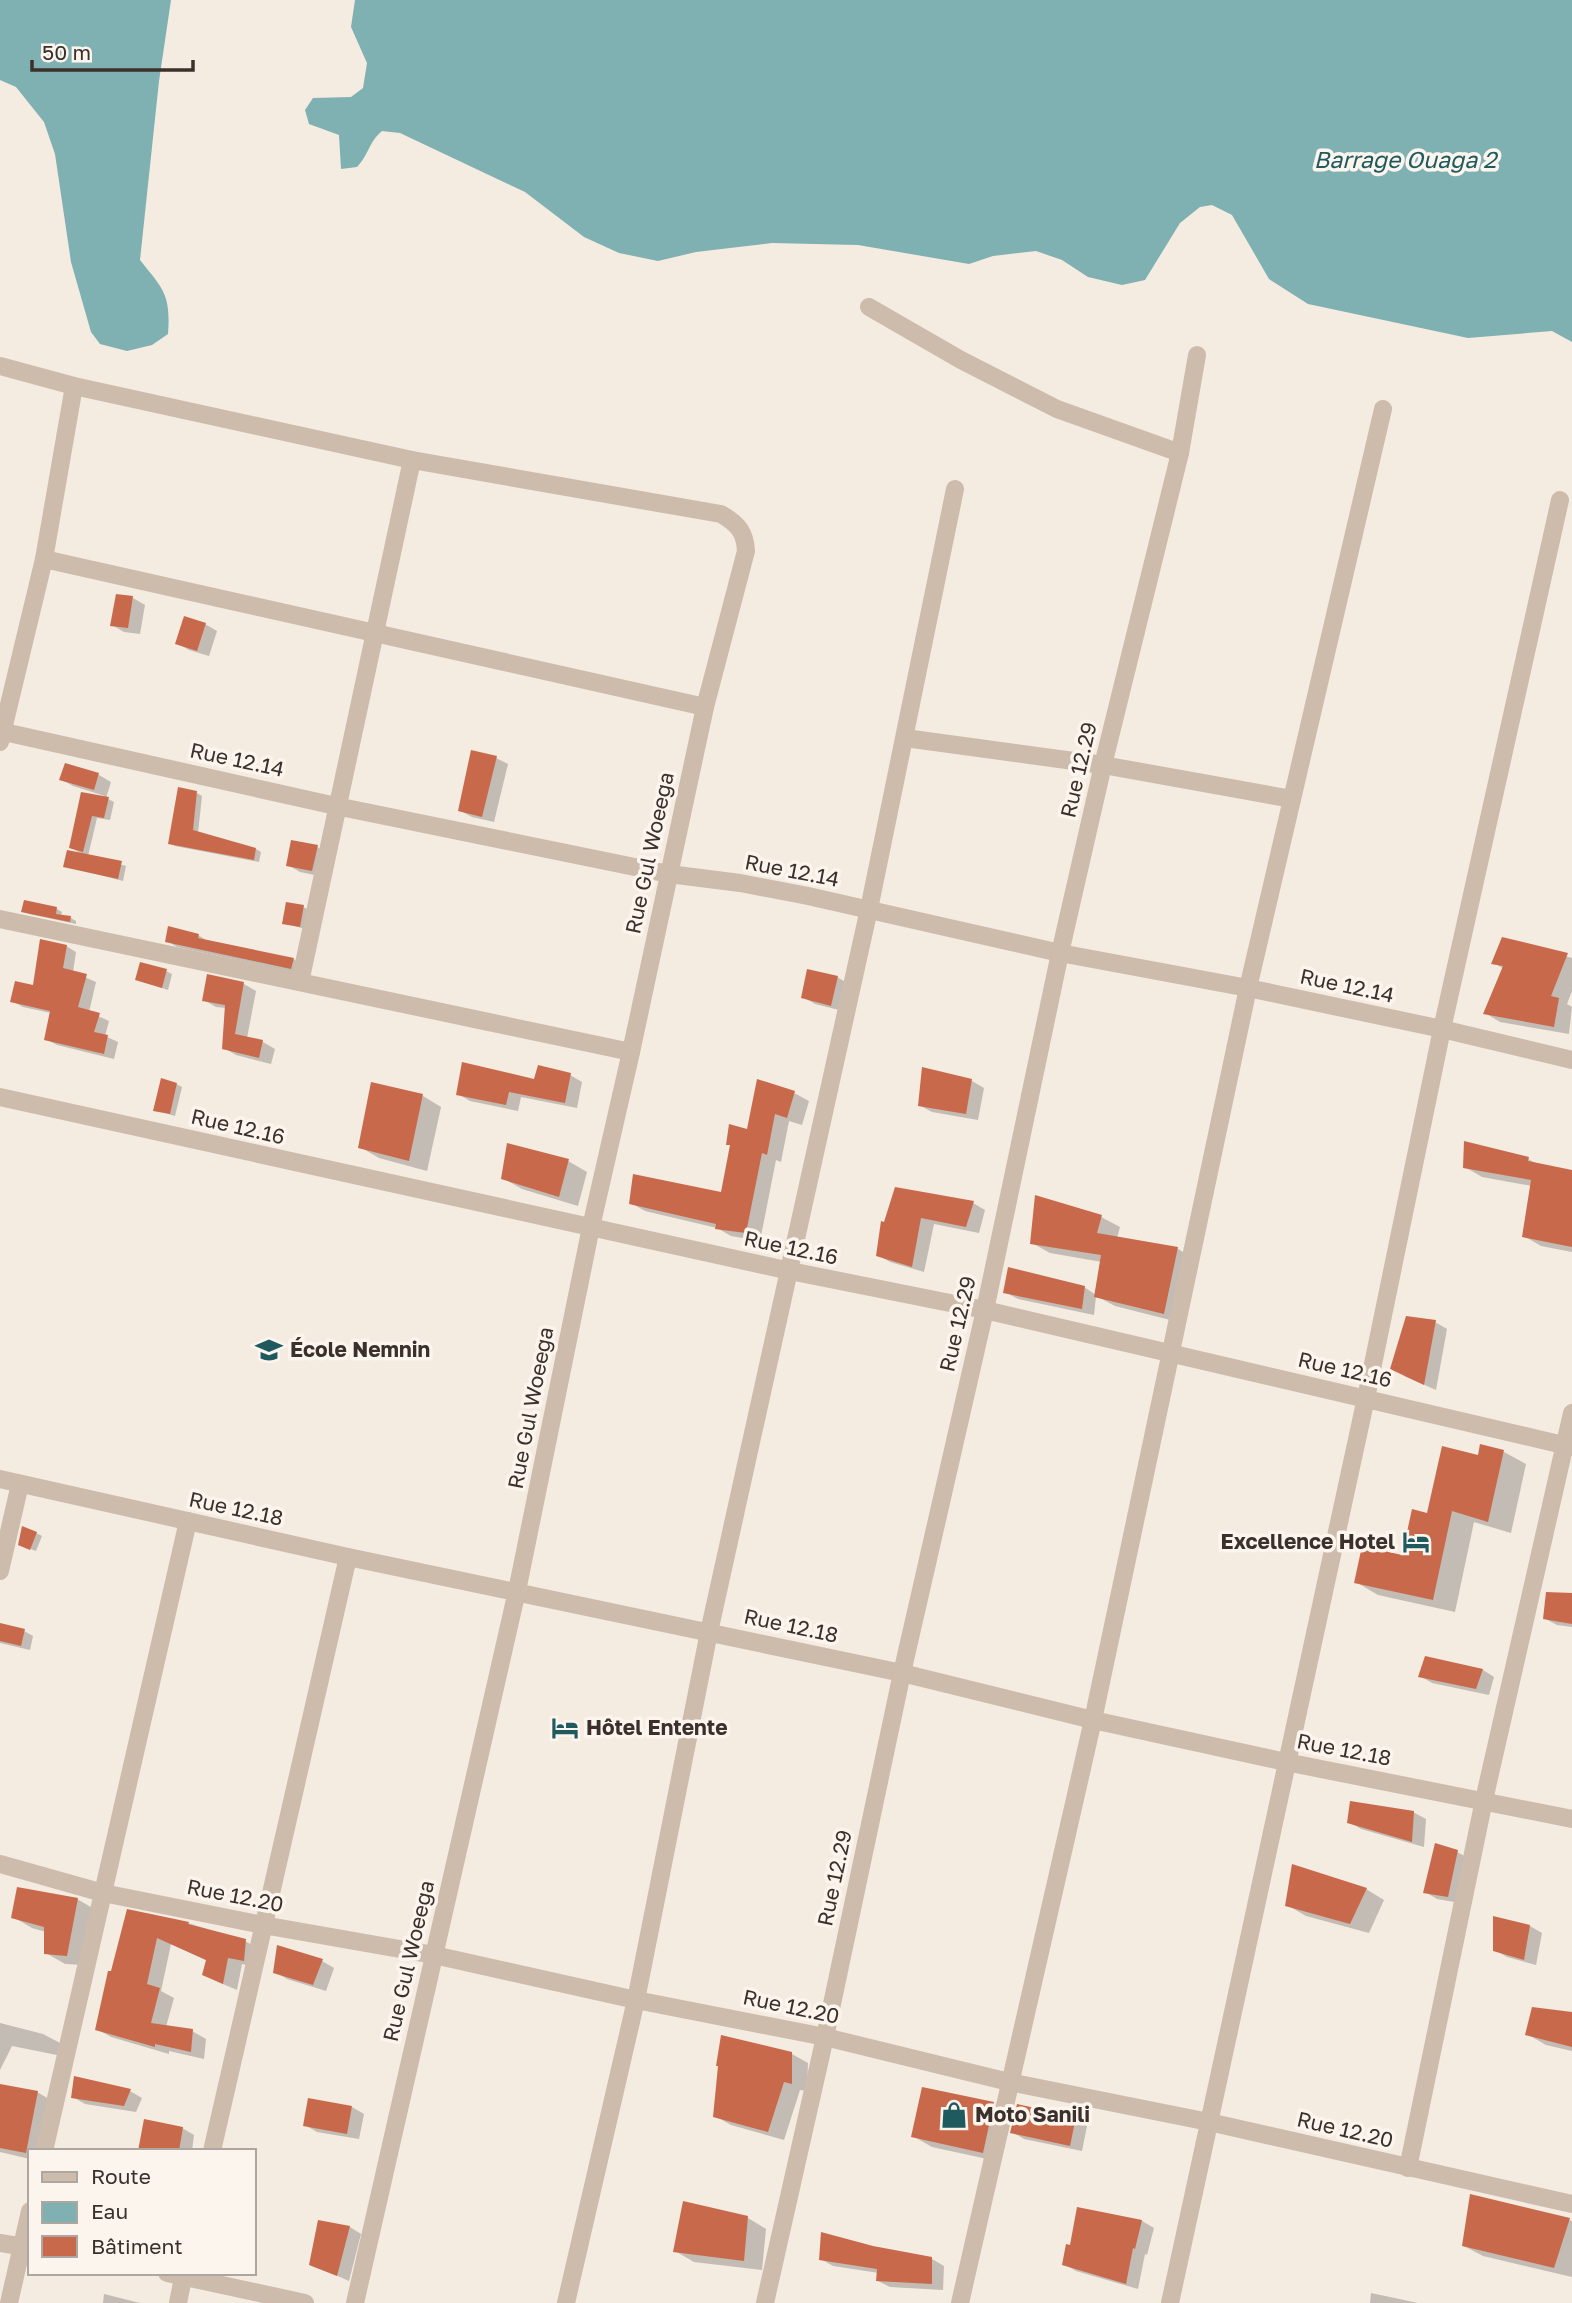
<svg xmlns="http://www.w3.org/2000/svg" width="1572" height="2303" viewBox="0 0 1572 2303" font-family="'Golos Text',sans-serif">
<rect width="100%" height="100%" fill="#f4ebe1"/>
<!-- water -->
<g fill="#7fb0b2">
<path d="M 0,0 L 171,0 L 159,81 L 140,260 C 163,289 171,294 168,334 L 152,345 L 127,351 L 100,344 L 91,332 L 71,262 L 55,154 L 44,122 L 16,87 L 0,80 Z"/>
<path d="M 355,0 L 1572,0 L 1572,342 L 1552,331 L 1468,338 L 1308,304 L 1269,279 L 1232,215 L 1212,205 L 1200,207 L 1180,223 L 1145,280 L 1122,285 L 1088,277 L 1062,260 L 1036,251 L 993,256 L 969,264 L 858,245 L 772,243 L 696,252 L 658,261 L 619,253 L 584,237 L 525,192 L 400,133 L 382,131 C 368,143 370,153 357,167 L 341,169 L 339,135 L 309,124 L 305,110 L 313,98 L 351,97 L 363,88 L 367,63 L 351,27 Z"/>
</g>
<!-- shadow -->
<g fill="#0003">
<polygon points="133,598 145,605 140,634 124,632 112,625"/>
<polygon points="205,624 217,631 209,656 189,650 177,643"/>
<polygon points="496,758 508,764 494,822 472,817 459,810"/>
<polygon points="66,765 99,775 111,782 106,798 114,802 110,820 97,818 88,856 126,866 123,881 65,866 82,854 71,848 82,794 105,798 105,796 73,786 61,779"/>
<polygon points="197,793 202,796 198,833 256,849 261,852 259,862 175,846 170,843"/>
<polygon points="317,847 329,854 324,877 300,872 288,865"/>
<polygon points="25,902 57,909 62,912 61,916 71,918 76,921 76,924 29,914 23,911"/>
<polygon points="303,907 309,910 305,929 284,923"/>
<polygon points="198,935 209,942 293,959 304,966 302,974 177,947 167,941"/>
<polygon points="1503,939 1572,958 1572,991 1567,1004 1572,1007 1569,1034 1500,1022 1485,1013 1504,969 1494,963"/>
<polygon points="66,946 76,952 73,972 96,982 89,1012 109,1021 105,1036 118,1042 114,1059 57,1045 46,1039 51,1013 23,1007 12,1001 35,987"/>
<polygon points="166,971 172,974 168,990 143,982"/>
<polygon points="837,977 849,984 843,1011 815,1004 803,997"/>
<polygon points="244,984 256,991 247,1038 263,1042 275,1049 271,1064 236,1055 224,1048 226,1008 216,1007 204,1000"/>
<polygon points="924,1069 972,1081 984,1088 978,1120 932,1112 919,1105"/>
<polygon points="570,1075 582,1082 577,1108 521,1097 518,1111 470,1101 458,1094"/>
<polygon points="176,1084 182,1087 175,1116 155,1110"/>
<polygon points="794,1093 809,1101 802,1125 789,1121 781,1162 776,1160 760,1241 731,1236 717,1228 645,1211 631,1203 723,1194 748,1131"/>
<polygon points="423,1096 441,1107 427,1171 379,1158 360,1147"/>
<polygon points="1528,1159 1539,1165 1572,1172 1572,1252 1541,1246 1524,1236 1532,1186 1482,1177 1465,1167"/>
<polygon points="568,1161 587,1172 578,1206 522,1189 503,1178"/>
<polygon points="973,1203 985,1210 979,1233 934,1224 924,1272 890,1262 878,1255 882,1223"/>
<polygon points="1101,1217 1120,1227 1117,1238 1178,1249 1196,1260 1182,1323 1115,1306 1096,1296 1094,1315 1018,1299 1005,1292 1084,1287 1096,1295 1102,1262 1050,1253 1032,1243"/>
<polygon points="1435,1322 1447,1329 1436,1390 1404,1376"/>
<polygon points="1504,1452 1526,1464 1511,1533 1474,1522 1455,1612 1378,1595 1356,1582 1403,1557 1429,1515 1480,1457"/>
<polygon points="36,1533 42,1536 36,1551 25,1547"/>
<polygon points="1572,1595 1572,1627 1557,1625 1544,1618"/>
<polygon points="0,1625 24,1631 33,1636 30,1650 0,1643"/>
<polygon points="1426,1658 1483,1670 1494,1677 1489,1695 1432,1683 1420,1676"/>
<polygon points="1413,1812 1426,1819 1424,1847 1361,1829 1349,1822"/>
<polygon points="1457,1852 1470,1859 1460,1903 1437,1899 1425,1892"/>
<polygon points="1366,1889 1384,1900 1369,1933 1306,1916 1287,1905"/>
<polygon points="77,1899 96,1910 85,1965 65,1964 46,1953 46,1932 32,1928 13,1917"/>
<polygon points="128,1911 188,1923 245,1941 259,1949 258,1968 242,1964 237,1990 218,1982 208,1961 171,1944 161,1991 174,1998 166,2027 192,2031 206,2039 204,2059 169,2051 169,2054 111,2037 97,2029"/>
<polygon points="1495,1918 1530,1926 1542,1933 1536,1965 1507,1957 1495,1950"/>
<polygon points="322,1961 334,1968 326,1991 287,1979 275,1972"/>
<polygon points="1572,2014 1572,2051 1546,2045 1527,2034"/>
<polygon points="0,2023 43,2034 60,2043 57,2055 12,2046 0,2070"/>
<polygon points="792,2054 808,2063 807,2091 800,2090 784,2140 731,2125 715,2116"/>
<polygon points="0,2086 37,2092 54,2102 45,2151 30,2151 30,2159 0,2152"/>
<polygon points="130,2091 142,2098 136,2112 85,2104 73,2097"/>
<polygon points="994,2104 1012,2115 1001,2162 932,2147 913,2136"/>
<polygon points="352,2107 364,2114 359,2139 317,2132 305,2125"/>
<polygon points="1075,2119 1087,2126 1082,2151 1024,2139 1012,2132"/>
<polygon points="182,2128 194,2135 192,2151 140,2151"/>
<polygon points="1079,2209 1142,2221 1154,2228 1147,2255 1145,2254 1138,2289 1076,2271 1064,2264 1071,2247"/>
<polygon points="748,2218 766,2229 762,2270 694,2262 675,2251"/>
<polygon points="1569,2220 1572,2221 1572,2277 1483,2256 1464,2246"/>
<polygon points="350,2227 361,2234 349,2281 311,2264"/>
<polygon points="873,2247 932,2259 944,2266 943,2290 890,2287 878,2281 879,2273 833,2266 821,2259"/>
<polygon points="1371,2293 1418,2303 1370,2303"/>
<polygon points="104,2294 140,2303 103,2303"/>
</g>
<!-- building -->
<g fill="#c8694b">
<polygon points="116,594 133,596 128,628 110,626"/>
<polygon points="184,616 206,623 197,651 175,644"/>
<polygon points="471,750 497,756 482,817 458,811"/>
<polygon points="65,763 99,773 94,790 59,780"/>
<polygon points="178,787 197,791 193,830 256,848 254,860 168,844"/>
<polygon points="81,792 109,797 104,818 92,816 83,852 69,848"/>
<polygon points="291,840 318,845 312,871 286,866"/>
<polygon points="67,850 122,861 118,879 63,867"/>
<polygon points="24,900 57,907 56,914 71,916 70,922 21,912"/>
<polygon points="286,902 304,905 300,927 282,924"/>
<polygon points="168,926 199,934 198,938 294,958 291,969 165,942"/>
<polygon points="1502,937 1568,953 1551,996 1559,998 1554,1027 1483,1014 1503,966 1491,964"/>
<polygon points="40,939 67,945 63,968 87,974 78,1007 100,1013 94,1032 108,1035 104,1054 44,1040 50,1011 10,1002 15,981 33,985"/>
<polygon points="140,962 167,969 162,988 135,980"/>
<polygon points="807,969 838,976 831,1006 801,998"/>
<polygon points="207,974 244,982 235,1034 263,1040 259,1058 222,1049 225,1005 202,1001"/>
<polygon points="462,1062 534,1079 538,1065 571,1073 565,1103 509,1092 506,1105 456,1095"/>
<polygon points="922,1067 972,1079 966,1114 918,1106"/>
<polygon points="161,1078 177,1083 170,1114 153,1111"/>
<polygon points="757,1079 795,1091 787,1118 775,1114 767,1155 762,1153 746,1233 715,1229 716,1224 629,1204 633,1174 721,1192 730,1145 726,1145 729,1124 747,1129"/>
<polygon points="371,1082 423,1094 409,1161 358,1148"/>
<polygon points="1464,1141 1529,1157 1528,1161 1572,1170 1572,1247 1522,1237 1531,1180 1463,1168"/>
<polygon points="507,1143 569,1159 559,1197 501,1179"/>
<polygon points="895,1187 974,1201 966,1227 921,1218 912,1267 876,1256 881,1221 884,1222"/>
<polygon points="1035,1195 1102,1215 1097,1233 1178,1247 1164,1314 1094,1297 1101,1255 1030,1244"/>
<polygon points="1008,1267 1085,1286 1082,1309 1003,1293"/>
<polygon points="1406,1316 1436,1320 1424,1385 1390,1369"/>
<polygon points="1480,1444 1504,1450 1488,1522 1452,1511 1433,1600 1354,1583 1362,1546 1402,1555 1412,1509 1427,1513 1442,1446 1478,1455"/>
<polygon points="22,1526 37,1532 30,1550 18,1545"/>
<polygon points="1546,1592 1572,1593 1572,1624 1543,1619"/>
<polygon points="0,1623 25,1629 21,1646 0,1641"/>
<polygon points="1425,1656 1483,1669 1476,1689 1418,1677"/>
<polygon points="1350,1801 1414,1811 1412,1842 1347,1823"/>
<polygon points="1435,1843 1458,1850 1448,1897 1423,1893"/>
<polygon points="1292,1864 1367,1888 1350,1924 1285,1906"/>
<polygon points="17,1887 78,1898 67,1956 44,1954 44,1927 11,1918"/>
<polygon points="127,1909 189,1922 188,1924 246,1939 244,1961 228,1958 223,1984 202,1975 206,1960 157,1938 147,1984 160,1988 151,2023 193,2029 191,2052 155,2044 155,2047 95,2030 108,1971 111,1971"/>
<polygon points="1493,1916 1530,1925 1524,1960 1493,1951"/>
<polygon points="277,1945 323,1959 313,1985 273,1973"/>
<polygon points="1532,2007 1572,2012 1572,2047 1525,2035"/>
<polygon points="721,2035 792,2052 792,2084 784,2082 768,2132 713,2117 718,2066 716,2066"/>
<polygon points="74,2076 131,2089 124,2106 71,2098"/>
<polygon points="0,2084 38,2091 26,2153 0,2148"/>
<polygon points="922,2087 994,2102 983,2153 911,2137"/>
<polygon points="308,2098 352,2106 347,2134 303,2126"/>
<polygon points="1017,2104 1076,2117 1070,2146 1010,2133"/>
<polygon points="144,2119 183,2127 179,2151 138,2151"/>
<polygon points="1470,2194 1570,2218 1554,2268 1462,2246"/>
<polygon points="683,2201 748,2216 744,2261 673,2252"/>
<polygon points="1077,2207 1142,2220 1135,2249 1133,2248 1126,2284 1062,2265 1066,2244 1070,2245"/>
<polygon points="318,2220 350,2226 337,2276 309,2265"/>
<polygon points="821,2232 873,2246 932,2257 932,2284 876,2281 877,2269 819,2260"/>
</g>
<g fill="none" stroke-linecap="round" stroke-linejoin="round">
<!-- minor -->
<g stroke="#cdbbac" stroke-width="18">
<polyline points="869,307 961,360 1057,409 1180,453"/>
<path d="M 0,366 L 74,386 L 412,460 L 721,514 C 738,524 745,532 746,551 L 705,707 L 631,1052 L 591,1227 L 517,1591 L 355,2303"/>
<polyline points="44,559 705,707"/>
<polyline points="0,731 336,806 669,874 740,883 808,896 1060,953 1248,988 1442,1029 1572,1060"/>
<polyline points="905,738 1103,765 1292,799"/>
<polyline points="0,742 44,559 74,386"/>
<polyline points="0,919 631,1052"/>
<polyline points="300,982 412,460"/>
<polyline points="0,1097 790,1271 985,1310 1572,1447"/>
<polyline points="0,1479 348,1557 902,1673 1093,1720 1286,1762 1572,1819"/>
<polyline points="0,1571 20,1484"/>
<polyline points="0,1864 103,1893 263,1925 434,1955 636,2000 825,2037 1009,2082 1209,2122 1572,2204"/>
<polyline points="44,2151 188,1521"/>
<polyline points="212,2151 348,1557"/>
<polyline points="1408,2168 1484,1800 1572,1413"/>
<polyline points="0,2243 30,2248"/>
<polyline points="167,2273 305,2303"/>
<polyline points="9,2303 30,2211"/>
<polyline points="178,2303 184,2273"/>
<polyline points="566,2303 636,2000 709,1632 869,909 955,489"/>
<polyline points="765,2303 825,2037 902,1673 985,1310 1060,953 1103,765 1180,453 1197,355"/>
<polyline points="960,2303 1093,1720 1248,988 1383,409"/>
<polyline points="1170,2303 1366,1398 1442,1029 1560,500"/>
</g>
</g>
<!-- icons -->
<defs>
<symbol id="school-bare" viewBox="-9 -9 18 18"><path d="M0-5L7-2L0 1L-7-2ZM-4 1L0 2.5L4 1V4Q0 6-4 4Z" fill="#1f5a5e" stroke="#fbf5ee" stroke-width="2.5" paint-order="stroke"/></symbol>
<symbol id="hotel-bare" viewBox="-9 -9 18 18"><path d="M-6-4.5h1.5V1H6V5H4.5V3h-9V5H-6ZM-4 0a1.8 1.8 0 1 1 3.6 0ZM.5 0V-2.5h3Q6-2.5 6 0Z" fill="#1f5a5e" stroke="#fbf5ee" stroke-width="2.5" paint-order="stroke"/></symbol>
<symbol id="shop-bare" viewBox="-9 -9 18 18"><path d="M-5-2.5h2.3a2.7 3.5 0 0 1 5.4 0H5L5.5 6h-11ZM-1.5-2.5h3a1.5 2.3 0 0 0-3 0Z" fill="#1f5a5e" stroke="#fbf5ee" stroke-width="2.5" paint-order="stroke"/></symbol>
</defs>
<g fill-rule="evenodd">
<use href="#school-bare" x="250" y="1331" width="38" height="38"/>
<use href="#hotel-bare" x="1397" y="1523" width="38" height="38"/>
<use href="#hotel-bare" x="546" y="1709" width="38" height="38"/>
<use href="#shop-bare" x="935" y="2096" width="38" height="38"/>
</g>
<g text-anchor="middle" stroke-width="7" stroke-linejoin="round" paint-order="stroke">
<!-- street labels -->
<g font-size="21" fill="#3b302b" stroke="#fbf5ee">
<text transform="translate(237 760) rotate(12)" y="7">Rue 12.14</text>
<text transform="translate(1079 770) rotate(-77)" y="7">Rue 12.29</text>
<text transform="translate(650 853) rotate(-78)" y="7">Rue Gul Woeega</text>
<text transform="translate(792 871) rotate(11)" y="7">Rue 12.14</text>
<text transform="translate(1347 986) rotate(12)" y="7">Rue 12.14</text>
<text transform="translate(238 1127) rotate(13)" y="7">Rue 12.16</text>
<text transform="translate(791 1248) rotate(12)" y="7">Rue 12.16</text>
<text transform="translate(958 1324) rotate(-77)" y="7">Rue 12.29</text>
<text transform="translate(1345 1370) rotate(13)" y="7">Rue 12.16</text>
<text transform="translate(531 1408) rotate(-79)" y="7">Rue Gul Woeega</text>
<text transform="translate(236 1509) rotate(12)" y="7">Rue 12.18</text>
<text transform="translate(791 1626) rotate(12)" y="7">Rue 12.18</text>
<text transform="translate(1344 1750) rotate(11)" y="7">Rue 12.18</text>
<text transform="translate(835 1878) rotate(-78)" y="7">Rue 12.29</text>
<text transform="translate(235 1896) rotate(11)" y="7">Rue 12.20</text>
<text transform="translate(409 1961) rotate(-77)" y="7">Rue Gul Woeega</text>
<text transform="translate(791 2007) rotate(12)" y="7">Rue 12.20</text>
<text transform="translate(1345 2130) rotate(13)" y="7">Rue 12.20</text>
</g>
<!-- poi labels -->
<g font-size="21" font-weight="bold" fill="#3b302b" stroke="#fbf5ee" text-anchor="start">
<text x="290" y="1357">École Nemnin</text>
<text x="1395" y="1549" text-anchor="end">Excellence Hotel</text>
<text x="586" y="1735">Hôtel Entente</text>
<text x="975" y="2122">Moto Sanili</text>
</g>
<!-- water labels -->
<g font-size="23" font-style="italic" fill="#1f5a5e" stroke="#fbf5ee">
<text x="1405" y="168">Barrage Ouaga 2</text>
</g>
</g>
<!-- legend -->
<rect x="28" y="2149" width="228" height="126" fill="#fbf5ee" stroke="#aea6a0" stroke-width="2"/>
<rect x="42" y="2172" width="35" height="10" fill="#cdbbac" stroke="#aea6a0" stroke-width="2"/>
<text x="91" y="2184" font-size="21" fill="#3b302b">Route</text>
<rect x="42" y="2202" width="35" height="21" fill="#7fb0b2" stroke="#aea6a0" stroke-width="2"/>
<text x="91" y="2219" font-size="21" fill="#3b302b">Eau</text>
<rect x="42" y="2236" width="35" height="21" fill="#c8694b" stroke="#aea6a0" stroke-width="2"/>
<text x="91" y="2254" font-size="21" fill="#3b302b">Bâtiment</text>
<!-- scale -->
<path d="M32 60v10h161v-10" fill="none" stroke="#3b302b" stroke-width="3.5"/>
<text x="42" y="60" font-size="21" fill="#3b302b" stroke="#fbf5ee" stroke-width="5" paint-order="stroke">50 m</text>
</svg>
